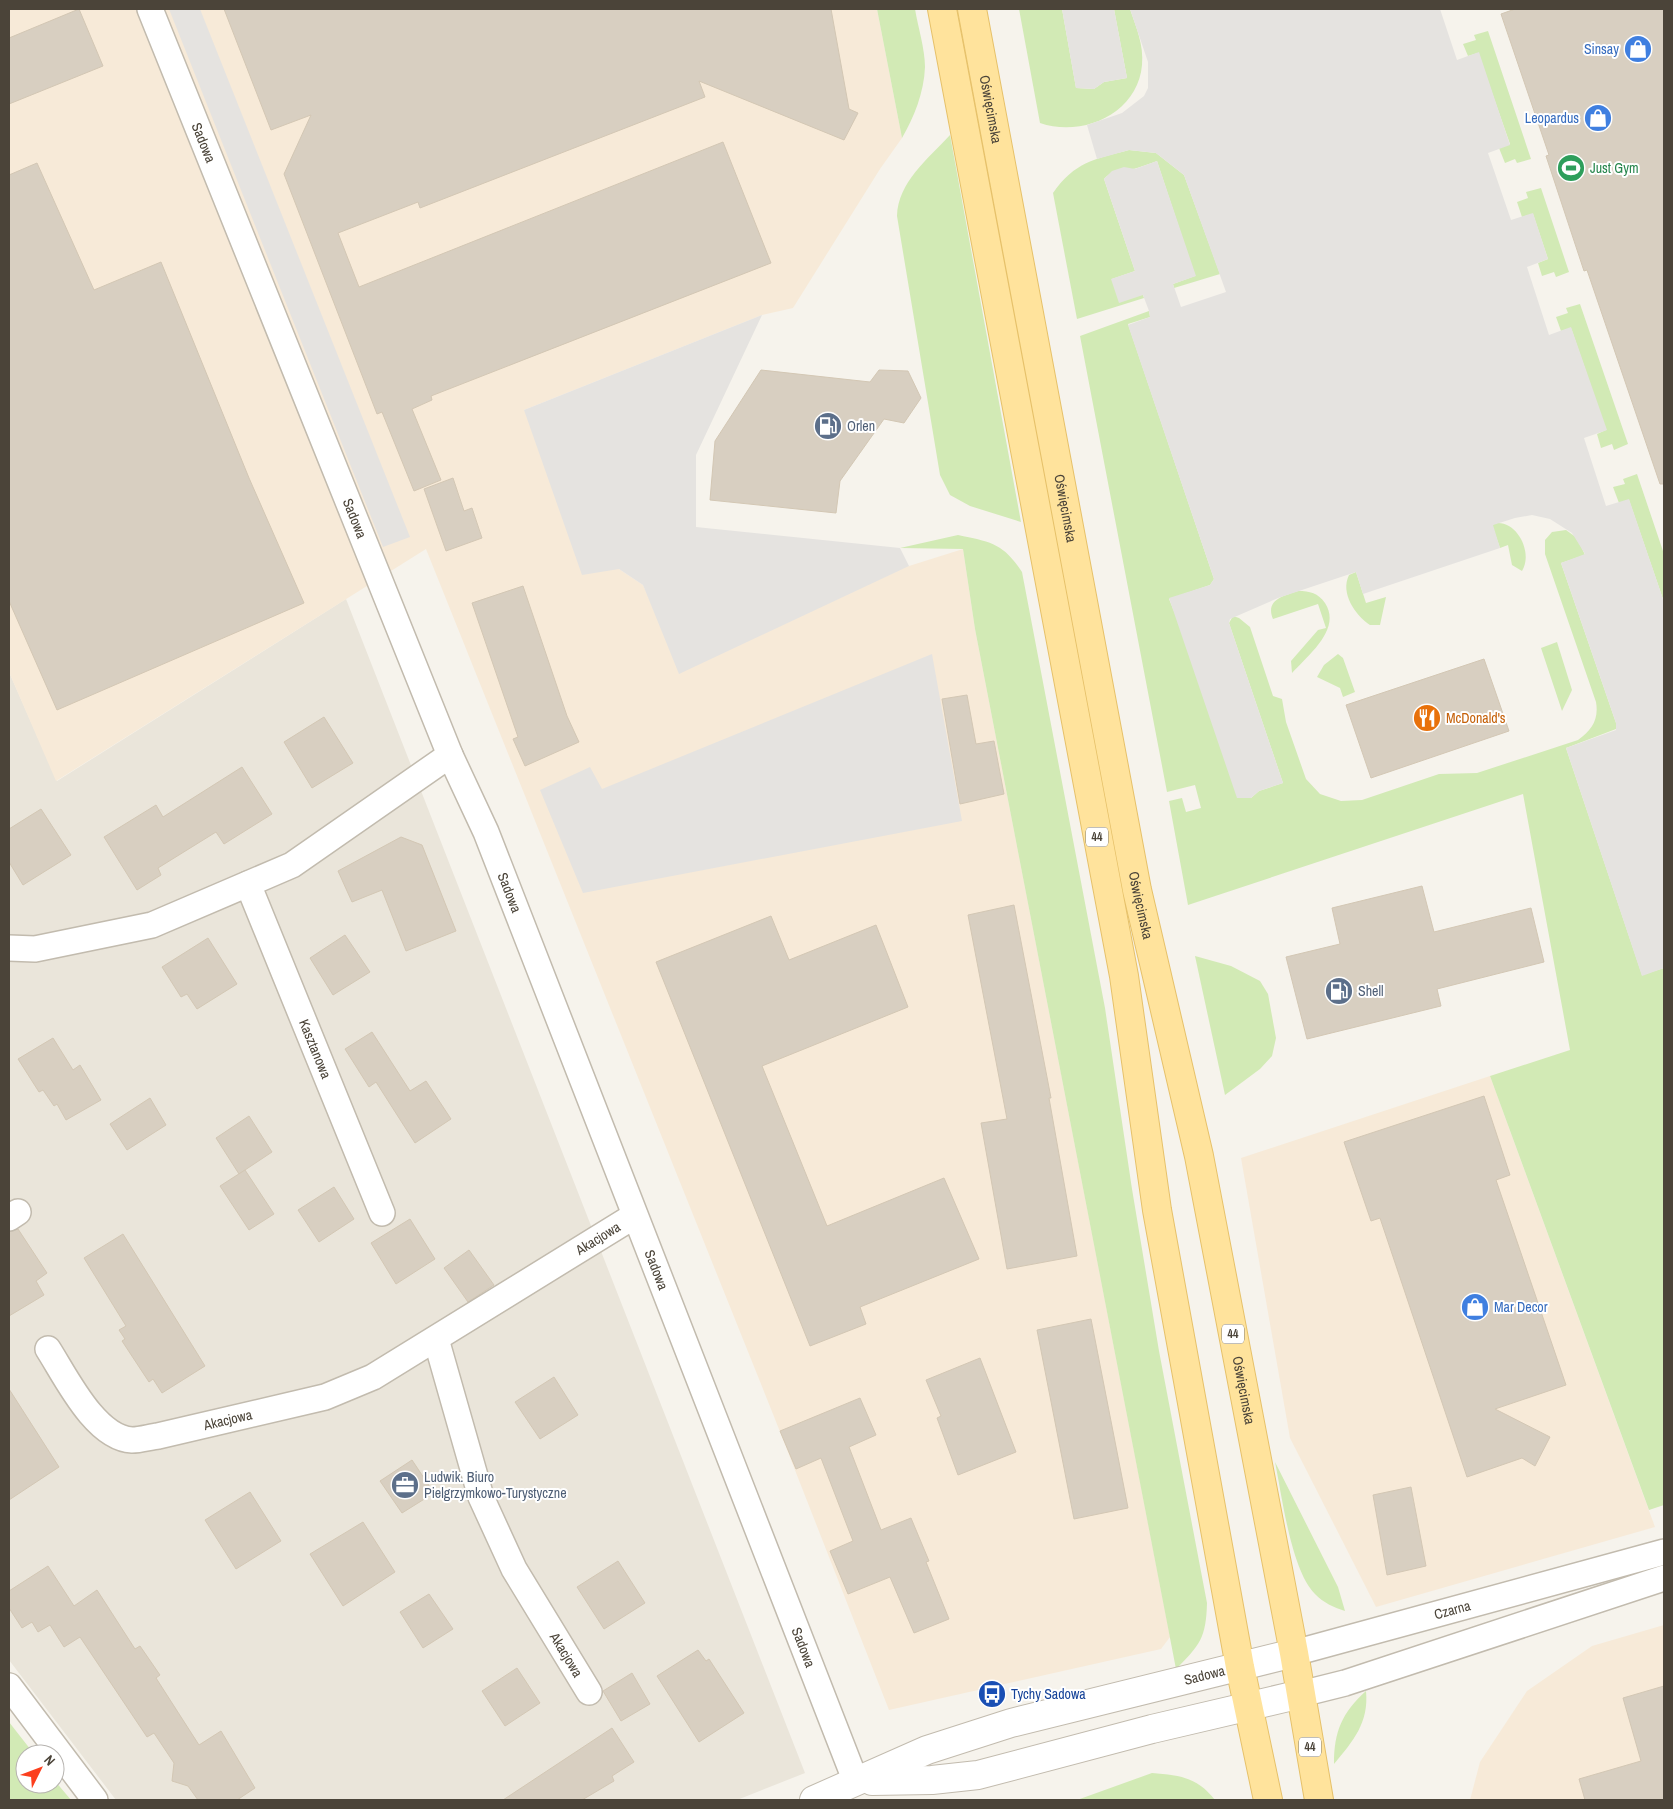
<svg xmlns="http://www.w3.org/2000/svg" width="1673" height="1809" viewBox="0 0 1673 1809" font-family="'Archivo Narrow',sans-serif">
<rect width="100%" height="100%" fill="#f6f3ec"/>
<!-- residential -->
<polygon fill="#eae5da" points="346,599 805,1773 737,1800 116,1800 9,1660 9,672 57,781"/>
<!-- commercial -->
<g fill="#f7ead8">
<polygon points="9,9 877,9 902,138 880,169 793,308 762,315 524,410 619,569 643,585 656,613 909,566 963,549 975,629 1170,1637 1161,1649 889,1710 773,1414 426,549 56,781 9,672"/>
<polygon points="1490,1076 1655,1527 1376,1607 1290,1438 1241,1158"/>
<polygon points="1664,1625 1664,1800 1470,1800 1480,1762 1527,1691 1592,1646"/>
</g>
<!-- green -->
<g fill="#d2eab5">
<path d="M 877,9 L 915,9 C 918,27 925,49 925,67 C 924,93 914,117 902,138 Z"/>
<path d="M 1019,9 L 1062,9 L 1076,88 L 1094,89 L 1104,82 L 1127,78 L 1114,9 L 1130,9 C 1136,27 1144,45 1142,65 C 1138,113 1083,138 1040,123 Z"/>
<polygon points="1488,31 1531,159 1517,163 1515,159 1505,163 1499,148 1510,144 1478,53 1468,56 1463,44 1476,40 1474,35"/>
<path d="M 950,135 L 1021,522 L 970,506 L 950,495 L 940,475 L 897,216 C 898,182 928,159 950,135 Z"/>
<path d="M 1129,150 L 1156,153 L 1184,175 L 1220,274 L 1174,288 L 1173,284 L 1195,276 L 1157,161 C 1151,163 1144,166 1137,168 C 1122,172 1118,165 1104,179 L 1135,271 L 1112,279 L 1143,295 L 1144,298 L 1077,319 L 1053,193 C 1075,162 1094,159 1129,150 Z"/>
<polygon points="1541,188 1569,272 1556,277 1554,272 1542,276 1538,263 1548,259 1533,214 1522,217 1517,202 1528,198 1526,192"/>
<polygon points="1580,304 1628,444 1614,450 1612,444 1601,448 1597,434 1606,430 1571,328 1561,331 1556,317 1568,313 1566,308"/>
<path d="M 1149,311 L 1150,317 L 1128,324 L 1214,579 L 1210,585 L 1169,599 L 1251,798 L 1259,791 L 1283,783 L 1229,623 L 1233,616 L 1239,618 L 1250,627 L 1273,696 L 1282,699 L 1286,722 L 1306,779 L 1320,794 L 1341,801 L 1362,800 L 1439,774 L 1477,773 L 1578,740 C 1592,730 1599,719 1596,702 L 1545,554 L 1545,540 L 1552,532 L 1566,530 L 1577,538 L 1585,555 L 1561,563 L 1616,723 L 1616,729 L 1566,748 L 1642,975 L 1664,968 L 1664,1505 L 1649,1510 L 1490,1076 L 1570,1050 L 1523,794 L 1188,905 L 1169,801 L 1182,798 L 1186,812 L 1201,808 L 1195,785 L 1167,792 L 1080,336 Z"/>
<polygon points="1637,474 1664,554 1664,602 1629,500 1619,503 1613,487 1625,484 1623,479"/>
<path d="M 1497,523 C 1518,522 1533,553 1522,571 L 1512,565 L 1508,545 L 1500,548 L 1492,525 Z"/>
<path d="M 958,535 C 991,542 1003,543 1022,572 L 1105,1008 L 1132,1189 L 1159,1351 L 1207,1603 C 1206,1638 1200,1645 1176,1669 L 975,629 L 963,549 L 900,548 Z"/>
<path d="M 1356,572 L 1366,603 L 1386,597 L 1380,625 L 1370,625 C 1355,615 1340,593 1349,575 Z"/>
<path d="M 1298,591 C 1310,591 1318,593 1325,603 C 1342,629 1308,655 1292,673 L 1291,661 L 1318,630 L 1326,628 L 1318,604 L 1273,619 C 1265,600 1283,596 1298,591 Z"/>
<polygon points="1557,642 1572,690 1562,711 1541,648"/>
<polygon points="1338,654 1343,658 1355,692 1343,697 1340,688 1317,677 1324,665"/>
<polygon points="1195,956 1231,966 1260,981 1268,994 1276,1038 1272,1056 1260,1069 1225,1095"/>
<path d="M 1275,1462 L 1338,1587 L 1345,1611 C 1333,1607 1324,1603 1315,1594 C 1291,1570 1282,1496 1275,1462 Z"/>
<path d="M 1366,1691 C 1369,1723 1353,1741 1334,1764 C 1334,1731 1342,1713 1366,1691 Z"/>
<polygon points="9,1722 34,1754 25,1754 25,1784 55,1784 55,1781 71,1800 9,1800"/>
<path d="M 1152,1773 C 1179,1775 1197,1777 1215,1800 L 1077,1800 Z"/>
</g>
<!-- parking -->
<g fill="#e5e3e0">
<polygon points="169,9 200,9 410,537 383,547"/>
<polygon points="1062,9 1114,9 1127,78 1104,82 1094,89 1076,88"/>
<polygon points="1130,9 1440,9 1457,60 1479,52 1510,145 1488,153 1511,220 1533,213 1548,259 1527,267 1549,335 1571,327 1607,430 1584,438 1606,506 1629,499 1664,602 1664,968 1642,976 1566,748 1616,730 1616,723 1561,563 1585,554 1572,533 1550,519 1532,515 1515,518 1493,525 1500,548 1363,594 1356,572 1278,598 1230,619 1229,623 1283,783 1259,791 1251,798 1237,798 1169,598 1210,585 1214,579 1128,325 1150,317 1149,311 1143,295 1119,303 1111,279 1135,271 1104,179 1112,171 1124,167 1135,169 1157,161 1196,276 1173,284 1181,307 1226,292 1184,175 1156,153 1129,150 1097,159 1087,125 1122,113 1144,96 1148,88 1148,62"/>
<polygon points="762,315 696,455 696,527 900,548 909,566 679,674 643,585 619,569 582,575 524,410"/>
<polygon points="932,654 962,821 583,893 540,790 590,767 602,789"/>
</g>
<!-- building -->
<g fill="#d8cfc1" stroke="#d3c7b4">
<polygon points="79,9 103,66 9,104 9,38"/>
<polygon points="224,9 831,9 849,109 858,113 844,140 699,81 705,97 420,208 418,202 338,233 359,287 723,142 771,263 431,396 432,400 412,409 441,480 414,491 382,412 377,414 284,174 311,115 271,130"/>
<polygon points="1515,9 1664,9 1664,484 1660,484 1587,270 1584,271 1546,156 1549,155 1501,14"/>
<polygon points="37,163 94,290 161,262 249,478 304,603 57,710 9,601 9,175"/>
<polygon points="761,370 870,382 879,370 908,371 921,398 904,423 884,419 840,481 836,513 710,500 715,441"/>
<polygon points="453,478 464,511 472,508 482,538 446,551 424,489"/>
<polygon points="523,586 567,716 579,742 525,766 513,739 518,737 472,603"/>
<polygon points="1484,659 1509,731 1371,778 1346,705"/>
<polygon points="967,695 976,744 994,741 1004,794 960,804 942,699"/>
<polygon points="324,717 353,763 312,788 284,742"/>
<polygon points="242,767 272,814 224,844 216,832 158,868 161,875 137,890 104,837 156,805 163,817"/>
<polygon points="41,809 71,855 23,885 9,862 9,829"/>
<polygon points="401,837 422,845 456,931 406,951 382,890 352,902 338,871"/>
<polygon points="1422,886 1434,932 1531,908 1544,962 1437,989 1441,1006 1307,1039 1286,957 1340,944 1332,908"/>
<polygon points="1014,905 1051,1098 1049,1098 1077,1256 1007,1269 981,1123 1007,1119 968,915"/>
<polygon points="771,916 789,960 876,925 908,1007 762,1066 827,1226 944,1178 979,1259 860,1307 866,1324 810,1346 656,962"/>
<polygon points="345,935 370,972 333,995 310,958"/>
<polygon points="208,938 237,984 197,1009 187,994 181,997 162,967"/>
<polygon points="372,1032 410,1091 426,1081 451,1119 415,1143 376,1082 369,1087 345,1049"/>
<polygon points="53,1038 73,1070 80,1065 101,1100 66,1120 57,1104 54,1106 43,1090 39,1092 18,1059"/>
<polygon points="1484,1096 1510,1175 1496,1180 1566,1385 1495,1409 1550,1437 1535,1466 1522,1458 1467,1477 1380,1218 1371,1221 1344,1142"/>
<polygon points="150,1098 166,1125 127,1150 110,1124"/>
<polygon points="249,1116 272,1152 239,1174 216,1138"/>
<polygon points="245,1170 274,1214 249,1230 220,1186"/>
<polygon points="334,1187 354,1219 319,1242 298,1210"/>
<polygon points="410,1219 435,1259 396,1284 371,1243"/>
<polygon points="18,1229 47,1273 36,1281 44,1295 9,1316 9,1232"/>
<polygon points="123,1234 205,1366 162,1393 153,1379 149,1382 122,1341 125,1339 119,1330 126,1326 84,1258"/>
<polygon points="469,1250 494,1285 468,1302 444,1268"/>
<polygon points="1091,1319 1128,1508 1074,1519 1037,1330"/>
<polygon points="980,1358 1016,1452 958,1475 937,1418 941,1416 926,1380"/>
<polygon points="554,1377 578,1415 540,1439 515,1402"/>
<polygon points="9,1389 59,1467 9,1500"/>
<polygon points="860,1398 876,1435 849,1447 881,1530 911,1518 929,1561 926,1562 949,1619 914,1633 890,1577 848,1594 830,1551 853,1541 821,1458 796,1469 780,1431"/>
<polygon points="412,1460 434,1493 402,1513 380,1481"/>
<polygon points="1411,1487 1426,1566 1387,1575 1373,1495"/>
<polygon points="250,1492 281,1541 236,1569 205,1520"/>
<polygon points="363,1522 395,1572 343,1606 310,1554"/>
<polygon points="618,1561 645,1603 604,1629 577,1587"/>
<polygon points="48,1566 74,1606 97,1590 135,1649 140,1646 160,1675 156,1678 199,1745 221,1731 255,1788 237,1800 198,1800 188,1786 172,1781 174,1763 154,1733 147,1737 80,1637 64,1647 50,1625 38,1632 32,1622 22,1628 9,1608 9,1591"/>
<polygon points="429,1594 453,1629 423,1648 400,1612"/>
<polygon points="698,1650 706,1661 709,1659 744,1713 699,1742 657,1676"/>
<polygon points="517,1668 540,1703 505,1726 482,1691"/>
<polygon points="632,1673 650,1704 621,1721 603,1691"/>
<polygon points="1664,1686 1664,1800 1585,1800 1579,1779 1641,1761 1623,1698"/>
<polygon points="612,1728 634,1762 612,1776 614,1781 582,1800 503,1800"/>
</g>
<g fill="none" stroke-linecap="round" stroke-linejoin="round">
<defs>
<g id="minor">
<path id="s1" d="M 150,9 L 450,755 L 486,832 L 856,1782"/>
<path id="s2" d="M 248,884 L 382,1213"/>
<polyline points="9,948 35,949 152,925 292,865 450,755"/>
<polyline points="9,1218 18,1212"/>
<path id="s3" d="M 436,1339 L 481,1497 L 514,1569 L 589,1692"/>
<path id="s4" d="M 48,1349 C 66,1377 95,1438 132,1440 C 140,1440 150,1437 158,1436 L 325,1397 L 373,1377 L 634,1216"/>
<path id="s5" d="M 1294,1653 L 1664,1552"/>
<polyline points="9,1686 95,1800"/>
<polyline points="1301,1694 1345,1683 1664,1578"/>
</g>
<g id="tertiary">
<polyline points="872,1781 932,1780 978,1775 1152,1729 1301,1694"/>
<path id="s6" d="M 814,1800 L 927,1750 L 1011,1723 L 1294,1653"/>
</g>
<g id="primary">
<polyline points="942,9 1124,976 1157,1210 1240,1667 1268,1800"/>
<path id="s7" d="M 972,9 L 1137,890 L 1199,1156 L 1294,1653 L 1319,1800"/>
</g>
</defs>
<!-- minor casing -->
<use href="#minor" stroke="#c2bbae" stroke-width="28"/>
<!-- tertiary casing -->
<use href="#tertiary" stroke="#c2bbae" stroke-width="30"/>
<!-- primary casing -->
<use href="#primary" stroke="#e6c16a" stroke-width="30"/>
<!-- minor -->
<use href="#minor" stroke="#fff" stroke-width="25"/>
<!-- tertiary -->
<use href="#tertiary" stroke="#fff" stroke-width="28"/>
<!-- primary -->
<use href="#primary" stroke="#ffe39c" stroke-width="28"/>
</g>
<!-- icons -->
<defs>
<symbol id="shop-disc" viewBox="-11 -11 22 22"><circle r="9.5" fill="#3f7fe0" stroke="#fff"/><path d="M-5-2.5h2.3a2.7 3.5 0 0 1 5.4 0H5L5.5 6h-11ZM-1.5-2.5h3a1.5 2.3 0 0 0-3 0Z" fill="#fff"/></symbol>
<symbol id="stadium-disc" viewBox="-11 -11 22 22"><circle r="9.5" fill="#2e9e5b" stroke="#fff"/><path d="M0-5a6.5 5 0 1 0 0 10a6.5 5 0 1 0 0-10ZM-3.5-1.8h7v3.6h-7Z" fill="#fff"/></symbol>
<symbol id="fuel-disc" viewBox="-11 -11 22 22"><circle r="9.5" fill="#5c6f8a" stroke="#fff"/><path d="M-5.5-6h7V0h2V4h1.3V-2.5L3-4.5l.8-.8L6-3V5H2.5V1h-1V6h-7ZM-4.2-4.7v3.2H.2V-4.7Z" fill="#fff"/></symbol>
<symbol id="restaurant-disc" viewBox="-11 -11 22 22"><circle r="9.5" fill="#e8710a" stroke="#fff"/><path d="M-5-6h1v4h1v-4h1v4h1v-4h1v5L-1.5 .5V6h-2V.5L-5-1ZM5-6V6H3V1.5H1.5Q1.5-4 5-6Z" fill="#fff"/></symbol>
<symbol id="office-disc" viewBox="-11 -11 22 22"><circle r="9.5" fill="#5c6f8a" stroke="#fff"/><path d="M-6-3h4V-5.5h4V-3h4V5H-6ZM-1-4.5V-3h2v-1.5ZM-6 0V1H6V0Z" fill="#fff"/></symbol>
<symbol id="bus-disc" viewBox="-11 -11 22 22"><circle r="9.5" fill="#1a4fb4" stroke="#fff"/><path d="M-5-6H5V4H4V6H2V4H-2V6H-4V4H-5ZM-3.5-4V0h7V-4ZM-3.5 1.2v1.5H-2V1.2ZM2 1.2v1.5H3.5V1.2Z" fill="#fff"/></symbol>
</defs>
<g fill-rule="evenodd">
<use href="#shop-disc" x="1622" y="33" width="32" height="32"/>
<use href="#shop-disc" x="1582" y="102" width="32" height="32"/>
<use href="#stadium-disc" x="1555" y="152" width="32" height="32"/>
<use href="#fuel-disc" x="812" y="410" width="32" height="32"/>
<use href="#restaurant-disc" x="1411" y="702" width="32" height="32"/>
<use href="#fuel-disc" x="1323" y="975" width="32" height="32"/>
<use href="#shop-disc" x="1459" y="1291" width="32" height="32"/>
<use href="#office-disc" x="389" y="1469" width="32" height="32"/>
<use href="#bus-disc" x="976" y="1678" width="32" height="32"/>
</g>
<g text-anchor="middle" stroke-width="4" stroke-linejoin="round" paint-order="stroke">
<!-- shield labels -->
<g fill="#fff" stroke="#817c74" stroke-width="1">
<rect x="1086" y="827.5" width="22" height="19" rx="4"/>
<rect x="1222" y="1324.5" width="22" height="19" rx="4"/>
<rect x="1299" y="1737.5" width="22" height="19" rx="4"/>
</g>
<g font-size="12" font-weight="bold" fill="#4b4439">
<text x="1097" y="841">44</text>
<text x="1233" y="1338">44</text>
<text x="1310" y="1751">44</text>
</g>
<!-- shop labels -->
<g font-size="14" fill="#366cbe" stroke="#fff" text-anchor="end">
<text x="1619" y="54">Sinsay</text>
<text x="1579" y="123">Leopardus</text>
<text x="1494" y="1312" text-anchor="start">Mar Decor</text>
</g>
<!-- street labels -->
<g font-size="14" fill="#4b4439" stroke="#fff">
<text dy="5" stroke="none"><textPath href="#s7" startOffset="102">Oświęcimska</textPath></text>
<text dy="5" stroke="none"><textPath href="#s1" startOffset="144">Sadowa</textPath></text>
<text dy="5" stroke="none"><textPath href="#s7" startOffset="508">Oświęcimska</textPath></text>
<text dy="5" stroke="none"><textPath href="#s1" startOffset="549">Sadowa</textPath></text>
<text dy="5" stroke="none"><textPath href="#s1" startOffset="954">Sadowa</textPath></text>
<text dy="5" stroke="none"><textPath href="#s7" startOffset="912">Oświęcimska</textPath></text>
<text dy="5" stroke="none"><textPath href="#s2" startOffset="178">Kasztanowa</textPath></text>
<text dy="5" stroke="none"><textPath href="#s4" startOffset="642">Akacjowa</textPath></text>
<text dy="5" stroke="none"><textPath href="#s1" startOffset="1359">Sadowa</textPath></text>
<text dy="5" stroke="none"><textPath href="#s7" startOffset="1408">Oświęcimska</textPath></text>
<text dy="5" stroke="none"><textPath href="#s4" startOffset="226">Akacjowa</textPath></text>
<text dy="5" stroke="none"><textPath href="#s5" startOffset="164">Czarna</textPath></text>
<text dy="5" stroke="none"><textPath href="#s1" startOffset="1764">Sadowa</textPath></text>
<text dy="5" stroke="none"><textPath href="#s3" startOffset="344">Akacjowa</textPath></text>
<text dy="5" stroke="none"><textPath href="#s6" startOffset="411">Sadowa</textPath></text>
</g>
<!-- leisure labels -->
<g font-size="14" fill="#27864d" stroke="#fff" text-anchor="start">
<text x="1590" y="173">Just Gym</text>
</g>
<!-- service labels -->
<g font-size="14" fill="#4e5e75" stroke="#fff" text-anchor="start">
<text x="847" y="431">Orlen</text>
<text x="1358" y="996">Shell</text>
<text x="424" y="1482">Ludwik. Biuro<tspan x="424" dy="16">Pielgrzymkowo-Turystyczne</tspan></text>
</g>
<!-- food labels -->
<g font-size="14" fill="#c56008" stroke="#fff" text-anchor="start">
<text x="1446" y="723">McDonald's</text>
</g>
<!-- transit labels -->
<g font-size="14" fill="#164399" stroke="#fff" text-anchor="start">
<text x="1011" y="1699">Tychy Sadowa</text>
</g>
</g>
<!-- border -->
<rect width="1673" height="1809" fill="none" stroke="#4b4439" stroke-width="20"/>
<!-- north arrow -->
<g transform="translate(40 1769) rotate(48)"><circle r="24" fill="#ffffff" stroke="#b7b4b0"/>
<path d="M0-4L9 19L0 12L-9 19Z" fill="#fc3f1d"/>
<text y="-8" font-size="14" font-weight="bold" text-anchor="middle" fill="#4b4439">N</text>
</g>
</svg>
